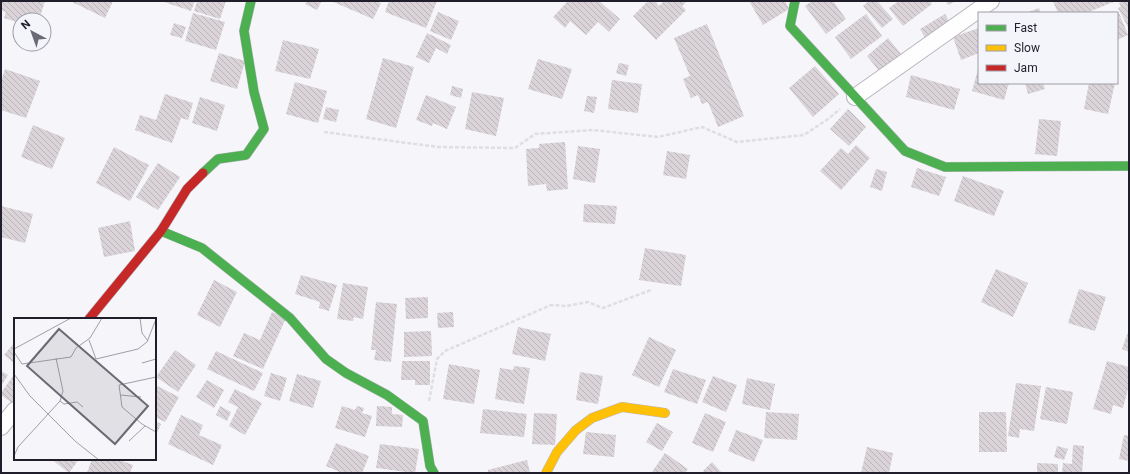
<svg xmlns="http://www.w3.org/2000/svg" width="1130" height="474" viewBox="0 0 1130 474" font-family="Roboto,sans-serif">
<defs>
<pattern id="building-back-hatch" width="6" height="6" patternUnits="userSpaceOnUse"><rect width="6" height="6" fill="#dad3d8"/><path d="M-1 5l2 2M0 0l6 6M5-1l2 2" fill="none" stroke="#bbb5ba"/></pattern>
</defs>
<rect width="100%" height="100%" fill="#f5f5fa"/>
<!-- building -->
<g fill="url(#building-back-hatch)">
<polygon points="1,1 45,1 39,20 20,20 20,23 4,18 6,12 1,10"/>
<polygon points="70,1 113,1 105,18"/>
<polygon points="161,1 195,1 191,11"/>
<polygon points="197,1 226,1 220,19 194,11"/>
<polygon points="307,1 319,1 321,2 317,10 305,4"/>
<polygon points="331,1 375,1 381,3 373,19"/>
<polygon points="389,1 437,1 426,28 385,12"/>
<polygon points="568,1 599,1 620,19 609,32 598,22 586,35 570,21 565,28 553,17"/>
<polygon points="648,1 655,1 659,6 664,1 687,1 682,6 686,10 656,40 633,16"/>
<polygon points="749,1 785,1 789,9 763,25"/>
<polygon points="812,1 833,1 846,19 826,34 805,6"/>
<polygon points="869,1 877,1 893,19 882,28 863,6"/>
<polygon points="899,1 930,1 932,4 903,26 889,8"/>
<polygon points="946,1 956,1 948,5"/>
<polygon points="1053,1 1116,1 1086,13 1058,13"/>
<polygon points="1123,1 1129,1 1129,29 1118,8 1121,6 1119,3"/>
<polygon points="1039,8 1041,13 1026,13"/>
<polygon points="438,12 459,21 451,40 430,31"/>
<polygon points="193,13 225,22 216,50 185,41"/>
<polygon points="1119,13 1128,35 1117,40 1117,14"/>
<polygon points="866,14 882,36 851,59 835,37"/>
<polygon points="945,14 952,27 927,41 920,29"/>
<polygon points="174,23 186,27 182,38 170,35"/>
<polygon points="707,24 744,116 718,127 708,102 702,104 698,95 691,98 683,79 690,76 674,38"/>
<polygon points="979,28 979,53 961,60 953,37"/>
<polygon points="427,33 451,45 447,54 436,48 429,63 416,57"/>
<polygon points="888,38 902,55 880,72 867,56"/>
<polygon points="283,40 319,49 310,79 275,71"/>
<polygon points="219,53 245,61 237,89 210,81"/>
<polygon points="383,58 414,67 396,128 366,119"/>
<polygon points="538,59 572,69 562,99 528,89"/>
<polygon points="619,63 629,65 626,76 616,73"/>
<polygon points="815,66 839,94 813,117 789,88"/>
<polygon points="979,66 979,83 1009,83 1004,100 972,91"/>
<polygon points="5,69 40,81 26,118 1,110 1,82"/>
<polygon points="911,75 960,89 954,110 906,97"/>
<polygon points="612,80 642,84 638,113 608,109"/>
<polygon points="295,82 327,91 318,123 286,114"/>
<polygon points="1025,83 1043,83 1045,89 1028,94"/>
<polygon points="1089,83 1115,83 1108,114 1084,109"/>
<polygon points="452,86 463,89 461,98 450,95"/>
<polygon points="472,92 504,98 496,136 465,129"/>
<polygon points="165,94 193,103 188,120 181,118 172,143 135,130 140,115 156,120"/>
<polygon points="426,95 456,107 447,129 433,123 432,126 416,120"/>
<polygon points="587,96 597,97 594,113 584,111"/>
<polygon points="200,97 225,105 217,131 192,123"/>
<polygon points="326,107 339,110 336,122 323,119"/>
<polygon points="848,109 866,127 849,146 830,129"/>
<polygon points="1039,119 1061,121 1057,156 1035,154"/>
<polygon points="33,125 65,138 52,169 21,157"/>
<polygon points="565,142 568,189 547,191 546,184 528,186 526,149 539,148 539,144"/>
<polygon points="856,145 870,158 841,190 820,171 841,148 848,154"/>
<polygon points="578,146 600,149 595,183 573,179"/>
<polygon points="114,147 149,165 130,201 96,183"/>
<polygon points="667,151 690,155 686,179 663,175"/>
<polygon points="158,163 180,177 158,210 136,197"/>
<polygon points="917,168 946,177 939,196 911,187"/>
<polygon points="876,169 887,172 882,191 870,187"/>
<polygon points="963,176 1004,191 994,216 954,201"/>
<polygon points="584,204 617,206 615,224 583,222"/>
<polygon points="1,206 33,214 25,243 1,237"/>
<polygon points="130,221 135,251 104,257 98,228"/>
<polygon points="645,248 686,255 681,286 639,280"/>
<polygon points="996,269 1028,283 1013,317 981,302"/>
<polygon points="301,275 337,285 329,311 319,308 320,302 295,294"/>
<polygon points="214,280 237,292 220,327 197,315"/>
<polygon points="343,283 368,287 363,319 354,317 353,321 337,319"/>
<polygon points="1079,289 1106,297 1095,331 1068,323"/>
<polygon points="428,297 428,318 406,319 405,298"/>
<polygon points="376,302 397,304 391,362 374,360 376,350 371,350"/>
<polygon points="272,312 286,318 263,369 233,356 244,333 260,340"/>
<polygon points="453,312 454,327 438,328 437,313"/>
<polygon points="518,327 551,334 545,361 512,354"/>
<polygon points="1129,329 1129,352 1122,349"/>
<polygon points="431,331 432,356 404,357 404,332"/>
<polygon points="649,337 676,350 659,387 632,375"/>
<polygon points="15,342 15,364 4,355"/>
<polygon points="175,350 196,365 178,392 156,377"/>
<polygon points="216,351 263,373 254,391 207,369"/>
<polygon points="402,361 430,361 430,385 415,385 415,380 401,380"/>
<polygon points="1107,361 1129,367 1129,385 1123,408 1113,405 1111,414 1093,409"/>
<polygon points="449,364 480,370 474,404 443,399"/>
<polygon points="514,366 530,368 524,404 495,399 500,368 513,370"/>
<polygon points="673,369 706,380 697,404 664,392"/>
<polygon points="1,371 8,375 1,386"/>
<polygon points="580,372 603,376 598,404 576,400"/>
<polygon points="271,373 287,378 280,401 264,396"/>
<polygon points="297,374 321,381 313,408 289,401"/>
<polygon points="13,376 15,377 15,405 1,395 1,393"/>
<polygon points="713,376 737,385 726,412 702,402"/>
<polygon points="747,378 775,384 770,410 742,404"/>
<polygon points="207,380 224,390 214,408 196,397"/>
<polygon points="1016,383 1041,386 1034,431 1020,429 1019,438 1008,436"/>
<polygon points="155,385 179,397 165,422 155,417"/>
<polygon points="1046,387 1073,392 1067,424 1040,419"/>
<polygon points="235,389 262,403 245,435 229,426 238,407 228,402"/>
<polygon points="220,406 231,412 227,421 216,415"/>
<polygon points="342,406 355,410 357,406 364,408 362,413 372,416 365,437 335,428"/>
<polygon points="377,406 392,407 392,414 403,415 402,427 376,426"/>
<polygon points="483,409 527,414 524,437 480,433"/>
<polygon points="766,412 799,414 797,440 764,438"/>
<polygon points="979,412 1006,412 1007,452 979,452"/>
<polygon points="534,413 557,414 555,445 532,444"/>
<polygon points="705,413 726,422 713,452 692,443"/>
<polygon points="181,415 203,425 199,435 222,445 213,465 168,444"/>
<polygon points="155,421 161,424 155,437"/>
<polygon points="657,423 673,432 662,451 646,442"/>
<polygon points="736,430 763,440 754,462 728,451"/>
<polygon points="586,432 616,435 614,457 583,454"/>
<polygon points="1124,435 1129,436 1129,461 1119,459"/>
<polygon points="336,443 369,456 362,473 342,473 326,466"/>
<polygon points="380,444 419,449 415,473 376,468"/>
<polygon points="1073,445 1084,446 1082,473 1062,473 1063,463 1072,464"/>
<polygon points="1057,446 1068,449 1064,460 1054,457"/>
<polygon points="867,447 893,453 889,473 861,473"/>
<polygon points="665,453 688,469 685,473 653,473 652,472"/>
<polygon points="51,459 79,459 69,473"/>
<polygon points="92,459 117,459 133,465 130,473 87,473"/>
<polygon points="527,460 530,473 488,473 488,470"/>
<polygon points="712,462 722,473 705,473 703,471"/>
<polygon points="1037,463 1058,464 1058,473 1037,473"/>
</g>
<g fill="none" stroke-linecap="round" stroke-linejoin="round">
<defs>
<g id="street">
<polyline points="855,97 991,1"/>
<polyline points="1,427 15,410"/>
</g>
<g id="fast">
<polyline points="795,1 790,26 905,151 945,167 1129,166"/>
<polyline points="203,173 218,159 246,155 264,129 254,92 244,31 251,1"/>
<polyline points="161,231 202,248 290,318 326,359 346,373 387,395 423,421 430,466 434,473"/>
</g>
<polyline id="slow" points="546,473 557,452 576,430 592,418 622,407 665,413"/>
<polyline id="jam" points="89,319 161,231 187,189 203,173"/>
</defs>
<!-- street casing -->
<use href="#street" stroke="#b7b7bf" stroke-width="18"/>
<!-- fast casing -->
<use href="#fast" stroke="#b7b7bf" stroke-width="10"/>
<!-- slow casing -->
<use href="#slow" stroke="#b7b7bf" stroke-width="10"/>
<!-- jam casing -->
<use href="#jam" stroke="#b7b7bf" stroke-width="10"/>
<!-- path -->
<g stroke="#dfdee0" stroke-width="2.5" stroke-dasharray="4 2" stroke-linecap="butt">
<polyline points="324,132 438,147 515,148 535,134 593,130 658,137 702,127 737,142 804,135 828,119 840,109"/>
<polyline points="429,401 437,359 445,351 551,305 566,306 588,302 603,308 651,290"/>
</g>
<!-- street -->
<use href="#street" stroke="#fefefe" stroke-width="16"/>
<!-- fast -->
<use href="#fast" stroke="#4caf50" stroke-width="9"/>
<!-- slow -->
<use href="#slow" stroke="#ffc107" stroke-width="9"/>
<!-- jam -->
<use href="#jam" stroke="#c62828" stroke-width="9"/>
</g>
<!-- overview -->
<g transform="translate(14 318)">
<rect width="142" height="142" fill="#f5f5fa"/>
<path fill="none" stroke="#a09fa7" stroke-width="1" d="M 126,0 L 128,15 L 134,23M 75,22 L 82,41 L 124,31 L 133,24 L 142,1M 0,31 L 57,0M 0,34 L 8,46 L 57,39 L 62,30 L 76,20 L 88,0M 128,45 L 142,41M 0,56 L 16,78 L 61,123 L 85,142M 142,59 L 105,67 L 108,89 L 128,106 L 142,114M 106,77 L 127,79M 46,83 L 50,86 L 63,84 L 69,89M 115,123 L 131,108M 0,138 L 4,129 L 46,83 L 49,73 L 42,40"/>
<path fill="#6b6973" fill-opacity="0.15" stroke="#6b6973" stroke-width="2" d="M 45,11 L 134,88 L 101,126 L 13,48 Z"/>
<rect width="142" height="142" fill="none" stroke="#201e2a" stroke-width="2"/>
</g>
<!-- border -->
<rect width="1130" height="474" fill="none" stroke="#201e2a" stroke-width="4"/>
<!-- legend -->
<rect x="978" y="12" width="140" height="72" fill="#f4f4fb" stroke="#9f9ea7"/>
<rect x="986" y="25" width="20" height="6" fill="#4caf50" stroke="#9f9ea7"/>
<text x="1014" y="32" font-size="12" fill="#201e2a">Fast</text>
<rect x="986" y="45" width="20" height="6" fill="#ffc107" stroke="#9f9ea7"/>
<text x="1014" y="52" font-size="12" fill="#201e2a">Slow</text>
<rect x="986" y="65" width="20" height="6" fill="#c62828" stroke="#9f9ea7"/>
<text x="1014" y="72" font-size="12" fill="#201e2a">Jam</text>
<!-- north arrow -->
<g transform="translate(32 32) rotate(319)"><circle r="19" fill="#f4f4fb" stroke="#9f9ea7"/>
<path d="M0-3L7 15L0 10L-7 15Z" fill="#6b6973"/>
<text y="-6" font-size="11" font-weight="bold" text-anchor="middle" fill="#201e2a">N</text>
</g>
</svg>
